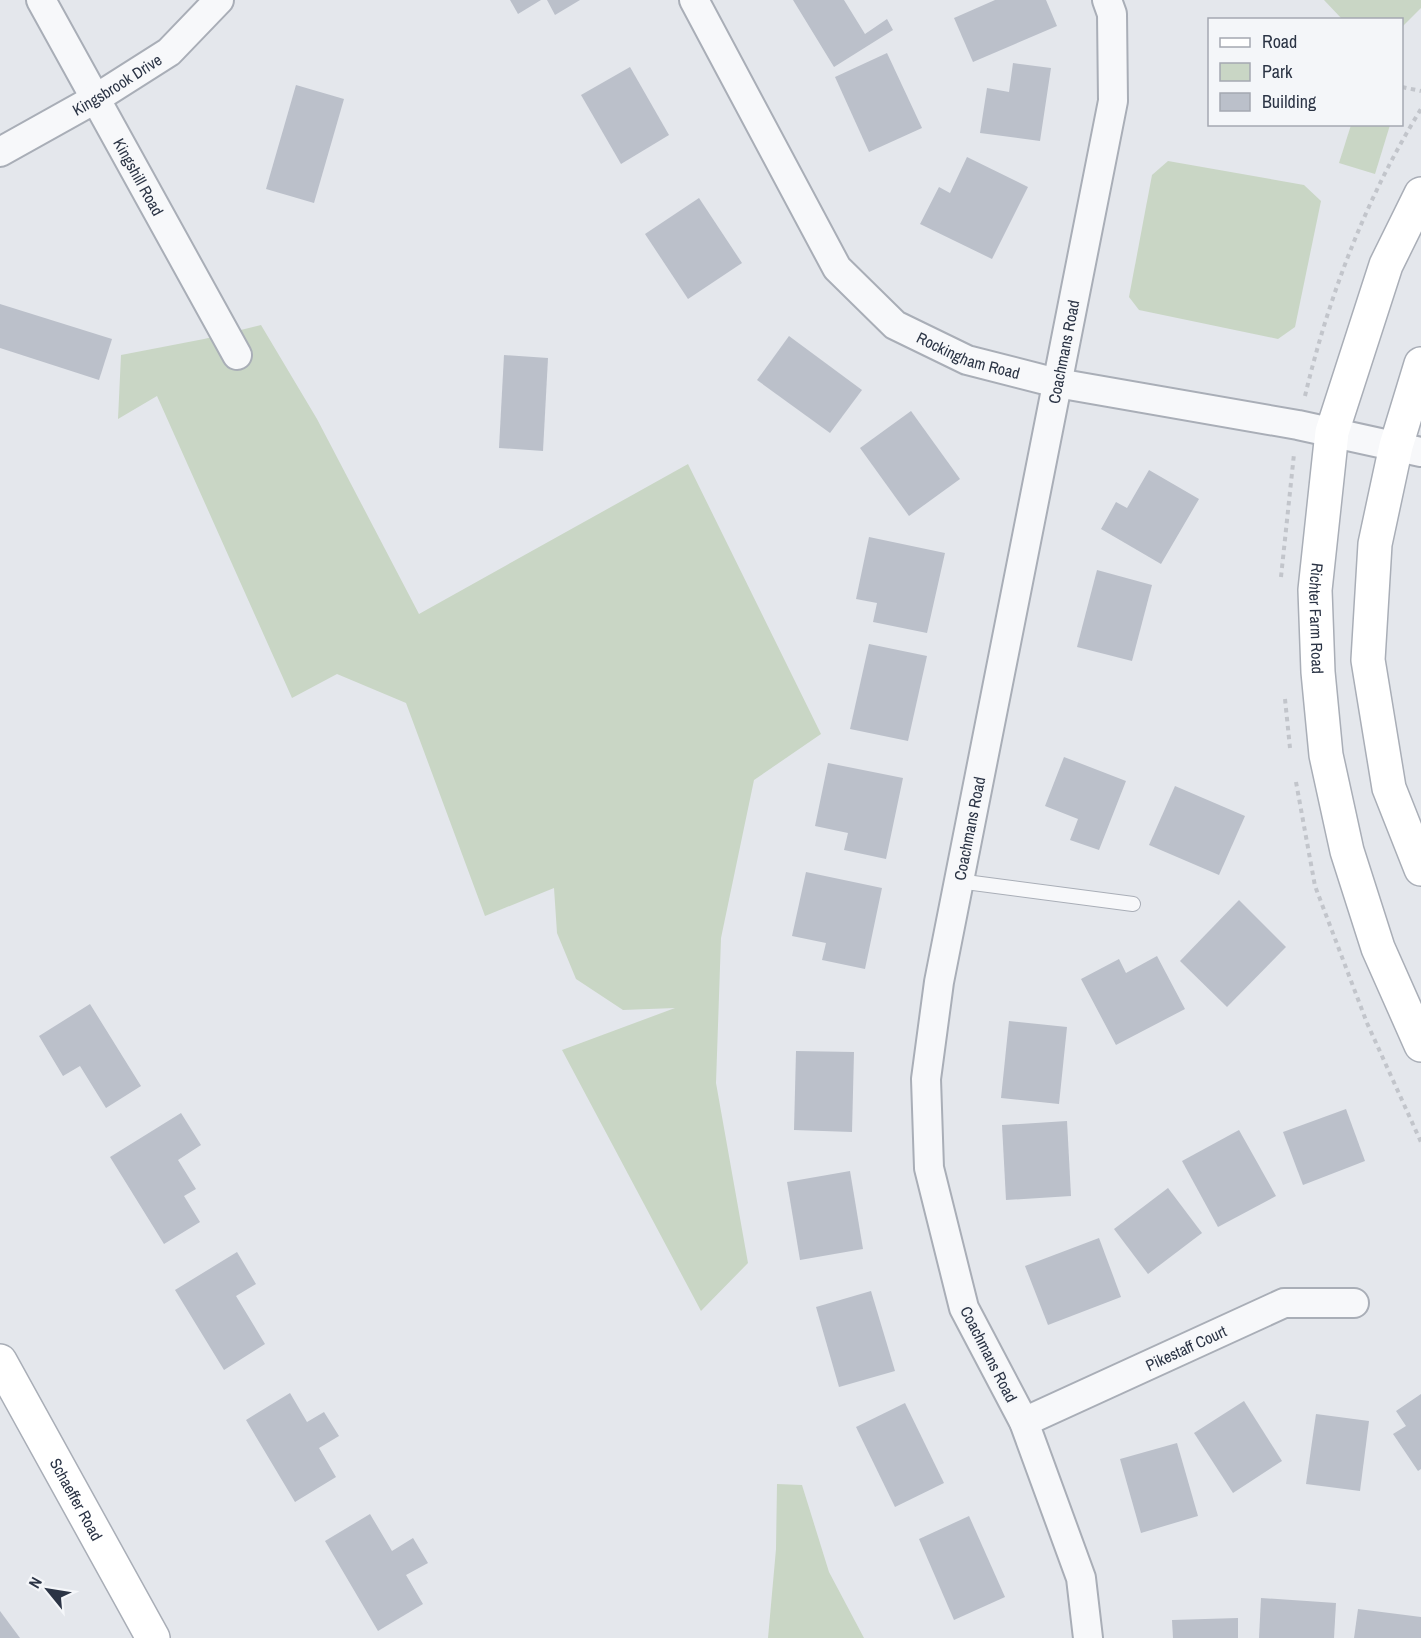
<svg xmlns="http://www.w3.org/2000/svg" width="1421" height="1638" viewBox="0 0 1421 1638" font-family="'Archivo Narrow',sans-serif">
<rect width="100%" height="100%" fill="#e4e7ec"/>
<!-- green -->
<g fill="#c9d6c5">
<polygon points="1324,0 1421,0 1421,8 1402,27 1402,20 1342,19"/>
<polygon points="1351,125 1390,125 1375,174 1339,163"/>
<polygon points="1168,161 1304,185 1321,201 1295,327 1278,339 1139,310 1129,297 1152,175"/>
<polygon points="261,325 317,419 419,614 688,464 821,734 754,780 721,938 716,1083 748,1263 701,1311 562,1050 675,1008 623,1010 576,979 557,933 554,888 485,916 406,703 337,674 292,698 157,396 118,419 121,355 204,339"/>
<polygon points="777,1484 802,1485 829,1572 864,1638 768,1638 776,1549"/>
</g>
<!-- building -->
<g fill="#bbc0ca">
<polygon points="510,0 541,0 518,14"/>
<polygon points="547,0 580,0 555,15"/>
<polygon points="793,0 844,0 865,34 887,19 893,30 834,67"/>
<polygon points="995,0 1046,0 1057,26 973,62 954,18"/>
<polygon points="887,53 922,128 869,152 835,77"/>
<polygon points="1013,63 1051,68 1040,141 980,133 987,88 1009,92"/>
<polygon points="630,67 669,135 621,164 581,95"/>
<polygon points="296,85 344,99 314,203 266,189"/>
<polygon points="967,157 1028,187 992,259 920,224 939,187 950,193"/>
<polygon points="699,198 742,263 688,299 645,234"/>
<polygon points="0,304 112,339 99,380 0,348"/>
<polygon points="789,336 862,390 830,433 757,380"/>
<polygon points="504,355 548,358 543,451 499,448"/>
<polygon points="911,411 960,479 909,516 860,448"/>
<polygon points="1149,470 1199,499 1161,564 1101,529 1116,502 1127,508"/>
<polygon points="869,537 945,553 927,633 873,622 877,603 856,599"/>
<polygon points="1097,570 1152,585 1132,661 1077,647"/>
<polygon points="869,644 927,656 908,741 850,729"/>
<polygon points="1064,757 1126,781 1099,850 1070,840 1078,819 1045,806"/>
<polygon points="828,763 903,778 886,859 844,850 848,833 815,826"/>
<polygon points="1175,786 1245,816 1219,875 1149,845"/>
<polygon points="806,872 882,888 865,969 822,960 826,943 792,936"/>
<polygon points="1239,900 1286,947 1227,1007 1180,961"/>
<polygon points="1157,956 1185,1009 1116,1045 1081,979 1119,959 1126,973"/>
<polygon points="90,1004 141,1086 106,1108 80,1066 63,1076 39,1036"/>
<polygon points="1009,1021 1067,1027 1059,1104 1001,1098"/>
<polygon points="796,1051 854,1052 852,1132 794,1130"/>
<polygon points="1346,1109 1365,1161 1303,1185 1283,1132"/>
<polygon points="181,1113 201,1145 178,1160 196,1189 184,1196 200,1222 164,1244 110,1157"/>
<polygon points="1067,1121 1071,1196 1006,1200 1002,1125"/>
<polygon points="1239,1130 1276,1196 1218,1227 1182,1161"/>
<polygon points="850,1171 863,1249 800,1260 787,1182"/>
<polygon points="1168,1188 1202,1233 1148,1274 1114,1229"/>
<polygon points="1099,1238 1121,1297 1048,1325 1025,1266"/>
<polygon points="237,1252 256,1284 236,1296 265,1344 224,1370 175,1290"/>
<polygon points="871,1291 895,1371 839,1387 816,1307"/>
<polygon points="290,1393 307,1422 324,1412 339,1436 319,1448 336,1477 295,1502 246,1420"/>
<polygon points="1421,1394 1421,1469 1418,1471 1393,1434 1406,1426 1396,1411"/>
<polygon points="1244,1401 1282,1461 1233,1493 1194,1433"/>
<polygon points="905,1403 944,1483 895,1507 856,1427"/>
<polygon points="1316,1414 1369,1421 1360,1491 1306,1484"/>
<polygon points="1177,1443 1198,1516 1141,1533 1120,1459"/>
<polygon points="370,1514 392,1551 413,1538 428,1563 406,1575 423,1604 378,1631 325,1541"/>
<polygon points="969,1516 1005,1597 954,1620 919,1539"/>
<polygon points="1261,1598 1336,1603 1334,1638 1259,1638"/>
<polygon points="1358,1609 1421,1617 1421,1638 1354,1638"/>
<polygon points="0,1611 20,1638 0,1638"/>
<polygon points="1238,1618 1238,1638 1173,1638 1172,1620"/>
</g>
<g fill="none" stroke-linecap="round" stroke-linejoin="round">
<defs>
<polyline id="lane" points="958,881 1133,904"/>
<g id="street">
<path id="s1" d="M 41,0 L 237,355"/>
<path id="s2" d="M 694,0 L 837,268 L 895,325 L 967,360 L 1057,383 L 1298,425 L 1421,452"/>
<path id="s3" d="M 0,152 L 95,99 L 169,52 L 219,0"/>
<path id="s4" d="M 1024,1422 L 1284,1303 L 1354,1303"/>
<path id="s5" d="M 1088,1638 L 1081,1578 L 1024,1422 L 964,1308 L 929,1168 L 926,1079 L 939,982 L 1113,101 L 1112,14 L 1107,0"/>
</g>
<g id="secondary">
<path id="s6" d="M 1421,194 L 1386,265 L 1332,432 L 1315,590 L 1318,672 L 1326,755 L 1347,851 L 1378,948 L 1421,1045"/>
<polyline points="1421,364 1396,446 1375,544 1368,660 1389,788 1421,869"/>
<path id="s7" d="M 0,1361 L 153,1638"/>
</g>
</defs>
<!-- lane casing -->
<use href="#lane" stroke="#a9aeb7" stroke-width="16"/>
<!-- street casing -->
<use href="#street" stroke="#a9aeb7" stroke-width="32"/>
<!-- secondary casing -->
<use href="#secondary" stroke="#a9aeb7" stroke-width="36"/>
<!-- path -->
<g stroke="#c2c5cb" stroke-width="4" stroke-dasharray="4.5 4.5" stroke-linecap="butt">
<polyline points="1402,87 1421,91"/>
<path d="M 1305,396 C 1329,295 1366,198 1421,109"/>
<polyline points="1281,577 1294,454"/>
<polyline points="1285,699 1290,748"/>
<polyline points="1296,782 1315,886 1367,1023 1421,1142"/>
</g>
<!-- lane -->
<use href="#lane" stroke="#f7f8fa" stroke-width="14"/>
<!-- street -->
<use href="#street" stroke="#f7f8fa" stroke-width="28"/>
<!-- secondary -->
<use href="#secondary" stroke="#fff" stroke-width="33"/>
</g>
<g text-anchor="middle" stroke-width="4.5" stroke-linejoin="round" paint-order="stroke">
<!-- street labels -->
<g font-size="16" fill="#2b3445" stroke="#f4f6f9">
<text dy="6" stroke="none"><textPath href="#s3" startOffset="135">Kingsbrook Drive</textPath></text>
<text dy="6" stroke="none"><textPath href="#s1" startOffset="202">Kingshill Road</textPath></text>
<text dy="6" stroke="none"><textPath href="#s5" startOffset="1329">Coachmans Road</textPath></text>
<text dy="6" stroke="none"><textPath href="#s2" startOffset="465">Rockingham Road</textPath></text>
<text dy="6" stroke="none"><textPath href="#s6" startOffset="442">Richter Farm Road</textPath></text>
<text dy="6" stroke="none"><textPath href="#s5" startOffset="843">Coachmans Road</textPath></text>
<text dy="6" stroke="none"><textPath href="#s4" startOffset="178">Pikestaff Court</textPath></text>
<text transform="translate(989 1354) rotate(63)" y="6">Coachmans Road</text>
<text dy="6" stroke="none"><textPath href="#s7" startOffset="158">Schaeffer Road</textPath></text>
</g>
</g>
<!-- legend -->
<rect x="1208" y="18" width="195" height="108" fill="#f4f6f9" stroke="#a4a8b1" stroke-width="1.5"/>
<rect x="1220" y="38" width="30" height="9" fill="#ffffff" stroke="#a4a8b1" stroke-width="1.5"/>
<text x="1262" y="48" font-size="18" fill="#2b3445">Road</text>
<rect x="1220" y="63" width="30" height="18" fill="#c9d6c5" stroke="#a4a8b1" stroke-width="1.5"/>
<text x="1262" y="78" font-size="18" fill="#2b3445">Park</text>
<rect x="1220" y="93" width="30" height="18" fill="#bbc0ca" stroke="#a4a8b1" stroke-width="1.5"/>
<text x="1262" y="108" font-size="18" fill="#2b3445">Building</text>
<!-- north arrow -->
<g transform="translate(48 1590) rotate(300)" stroke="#f4f6f9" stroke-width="4.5" paint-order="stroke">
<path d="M0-4.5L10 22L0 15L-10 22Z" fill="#2b3445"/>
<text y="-9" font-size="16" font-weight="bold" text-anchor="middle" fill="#2b3445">N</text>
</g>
</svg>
